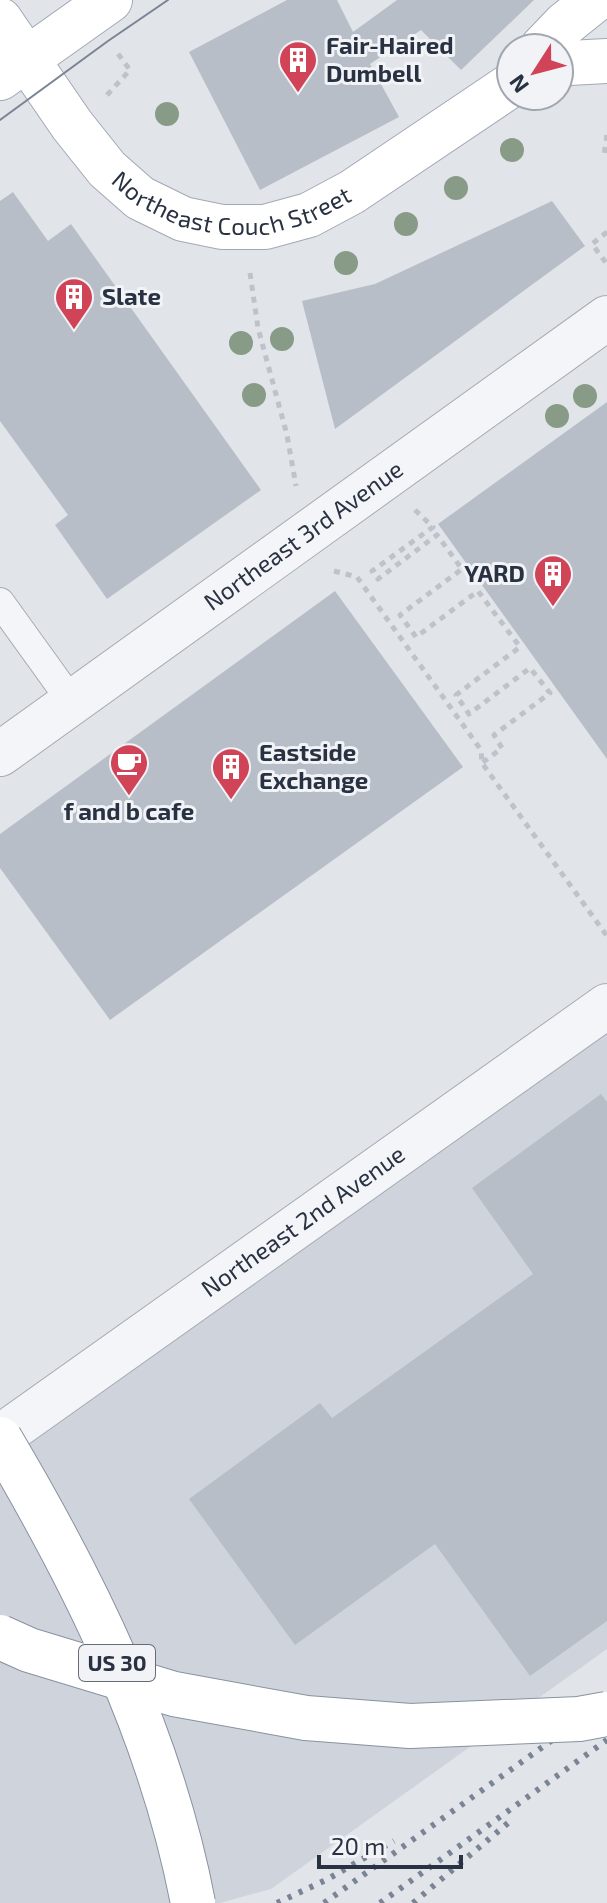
<svg xmlns="http://www.w3.org/2000/svg" width="607" height="1903" viewBox="0 0 607 1903" font-family="'Exo 2',sans-serif">
<rect width="100%" height="100%" fill="#e1e5ea"/>
<!-- built -->
<polygon fill="#cfd4dc" points="607,1014 607,1649 271,1889 220,1903 0,1903 0,1454"/>
<!-- building -->
<g fill="#b8bec7">
<polygon points="287,0 337,0 353,32 397,0 534,0 461,70 421,30 370,64 399,117 260,190 189,52"/>
<polygon points="13,192 48,241 71,224 261,490 107,599 55,525 68,515 0,421 0,201"/>
<polygon points="552,201 585,246 335,429 302,301 375,284"/>
<polygon points="607,402 607,759 438,524"/>
<polygon points="335,591 463,767 110,1020 0,868 0,834"/>
<polygon points="601,1094 607,1102 607,1621 530,1676 435,1544 295,1645 189,1499 320,1403 332,1418 533,1274 472,1188"/>
</g>
<g fill="none" stroke-linecap="round" stroke-linejoin="round">
<defs>
<polyline id="service" points="0,602 72,702"/>
<g id="minor">
<path id="s1" d="M 0,754 L 607,318"/>
<path id="s2" d="M 0,1437 L 607,1006"/>
</g>
<g id="primary">
<path id="s3" d="M 0,20 L 72,125 L 107,169 L 140,198 L 183,219 L 222,227 L 265,227 L 309,215 L 352,192 L 511,85"/>
<polyline points="542,48 565,24 595,0"/>
<polyline points="559,66 569,63 607,61"/>
<polyline points="0,78 110,0"/>
</g>
</defs>
<!-- service casing -->
<use href="#service" stroke="#a6acb4" stroke-width="30"/>
<!-- minor casing -->
<use href="#minor" stroke="#a6acb4" stroke-width="46"/>
<!-- primary casing -->
<use href="#primary" stroke="#a0a9b6" stroke-width="46"/>
<!-- path -->
<g stroke="#bfc2c9" stroke-width="5" stroke-dasharray="6 6" stroke-linecap="butt">
<polyline points="107,95 130,70 116,51"/>
<polyline points="607,135 604,155 607,155"/>
<polyline points="607,232 592,244 607,264"/>
<polyline points="250,273 258,328 287,435 296,486"/>
<polyline points="415,510 433,527 372,571 378,579 437,535 462,569 400,615 416,637 478,591 520,647 456,695 469,714 530,668 550,693 494,735 502,748 482,763"/>
<polyline points="334,571 357,577 481,750 482,763 607,936"/>
</g>
<!-- service -->
<use href="#service" stroke="#f4f5f8" stroke-width="28"/>
<!-- minor -->
<use href="#minor" stroke="#f4f5f8" stroke-width="44"/>
<!-- primary -->
<use href="#primary" stroke="#fff" stroke-width="44"/>
<!-- tram -->
<polyline stroke="#7a8494" stroke-width="2" points="0,120 108,41 168,0"/>
<!-- rail -->
<g stroke="#7a8494" stroke-width="6" stroke-dasharray="4 8" stroke-linecap="butt">
<polyline points="277,1903 328,1879 394,1841"/>
<polyline points="324,1903 607,1701"/>
<polyline points="380,1903 607,1740"/>
<polyline points="413,1903 508,1823"/>
</g>
<defs>
<g id="motorway-bridge">
<path d="M 0,1439 C 86,1584 161,1736 193,1903"/>
<polyline points="0,1637 29,1650 174,1694 306,1718 410,1726 579,1719 607,1714"/>
</g>
</defs>
<!-- motorway-bridge casing -->
<use href="#motorway-bridge" stroke="#8892a1" stroke-width="46" stroke-linecap="butt"/>
<!-- motorway-bridge -->
<use href="#motorway-bridge" stroke="#fff" stroke-width="44"/>
</g>
<!-- trees -->
<g fill="#879b87">
<circle cx="167" cy="114" r="12"/>
<circle cx="512" cy="150" r="12"/>
<circle cx="456" cy="188" r="12"/>
<circle cx="406" cy="224" r="12"/>
<circle cx="346" cy="263" r="12"/>
<circle cx="282" cy="339" r="12"/>
<circle cx="241" cy="343" r="12"/>
<circle cx="254" cy="395" r="12"/>
<circle cx="585" cy="396" r="12"/>
<circle cx="557" cy="416" r="12"/>
</g>
<!-- icons -->
<defs>
<symbol id="building-pin" viewBox="-11 -11 22 30"><path d="M0 17L-7.5 6A9.5 9.5 0 1 1 7.5 6Z" fill="#d14458" stroke="#f1f3f7"/><path d="M-4-6H4V6H1V3H-1V6H-4ZM-2.5-4.3h1.7v1.8h-1.7ZM.8-4.3h1.7v1.8H.8ZM-2.5-1h1.7V.8h-1.7ZM.8-1h1.7V.8H.8Z" fill="#fff"/></symbol>
<symbol id="cafe-pin" viewBox="-11 -11 22 30"><path d="M0 17L-7.5 6A9.5 9.5 0 1 1 7.5 6Z" fill="#d14458" stroke="#f1f3f7"/><path d="M-5.5-4.5H6V0H3Q3 3.5 0 3.5H-2.5Q-5.5 3.5-5.5 0ZM3-3.2v2h1.7v-2ZM-6 4.5H4V6H-6Z" fill="#fff"/></symbol>
</defs>
<g fill-rule="evenodd">
<use href="#building-pin" x="276" y="38" width="44" height="60"/>
<use href="#building-pin" x="52" y="275" width="44" height="60"/>
<use href="#building-pin" x="531" y="552" width="44" height="60"/>
<use href="#cafe-pin" x="107" y="741" width="44" height="60"/>
<use href="#building-pin" x="209" y="745" width="44" height="60"/>
</g>
<g text-anchor="middle" stroke-width="6" stroke-linejoin="round" paint-order="stroke">
<!-- shield labels -->
<rect fill="#f1f3f7" stroke="#656c78" stroke-width="2" x="79" y="1645" width="76" height="36" rx="6"/>
<g font-size="22" font-weight="bold" fill="#293242">
<text x="117" y="1671">US 30</text>
</g>
<!-- poi labels -->
<g font-size="24" font-weight="bold" fill="#293242" stroke="#f1f3f7" text-anchor="start">
<text x="326" y="54">Fair-Haired<tspan x="326" dy="28">Dumbell</tspan></text>
<text x="102" y="305">Slate</text>
<text x="525" y="582" text-anchor="end">YARD</text>
<text x="259" y="761">Eastside<tspan x="259" dy="28">Exchange</tspan></text>
<text x="129" y="820" text-anchor="middle">f and b cafe</text>
</g>
<!-- street labels -->
<g font-size="24" fill="#293242" stroke="#f1f3f7">
<text dy="8" stroke="none"><textPath href="#s3" startOffset="322">Northeast Couch Street</textPath></text>
<text dy="8" stroke="none"><textPath href="#s1" startOffset="374">Northeast 3rd Avenue</textPath></text>
<text dy="8" stroke="none"><textPath href="#s2" startOffset="372">Northeast 2nd Avenue</textPath></text>
</g>
</g>
<!-- north arrow -->
<g transform="translate(535 72) rotate(234)"><circle r="38" fill="#f1f3f7" stroke="#a1a6af" stroke-width="2"/>
<path d="M0-6L14 30L0 20L-14 30Z" fill="#d14458"/>
<text y="-12" font-size="22" font-weight="bold" text-anchor="middle" fill="#293242">N</text>
</g>
<!-- scale -->
<path d="M319 1855v12h142v-12" fill="none" stroke="#293242" stroke-width="4"/>
<text x="331" y="1855" font-size="24" fill="#293242" stroke="#f1f3f7" stroke-width="6" paint-order="stroke">20 m</text>
</svg>
